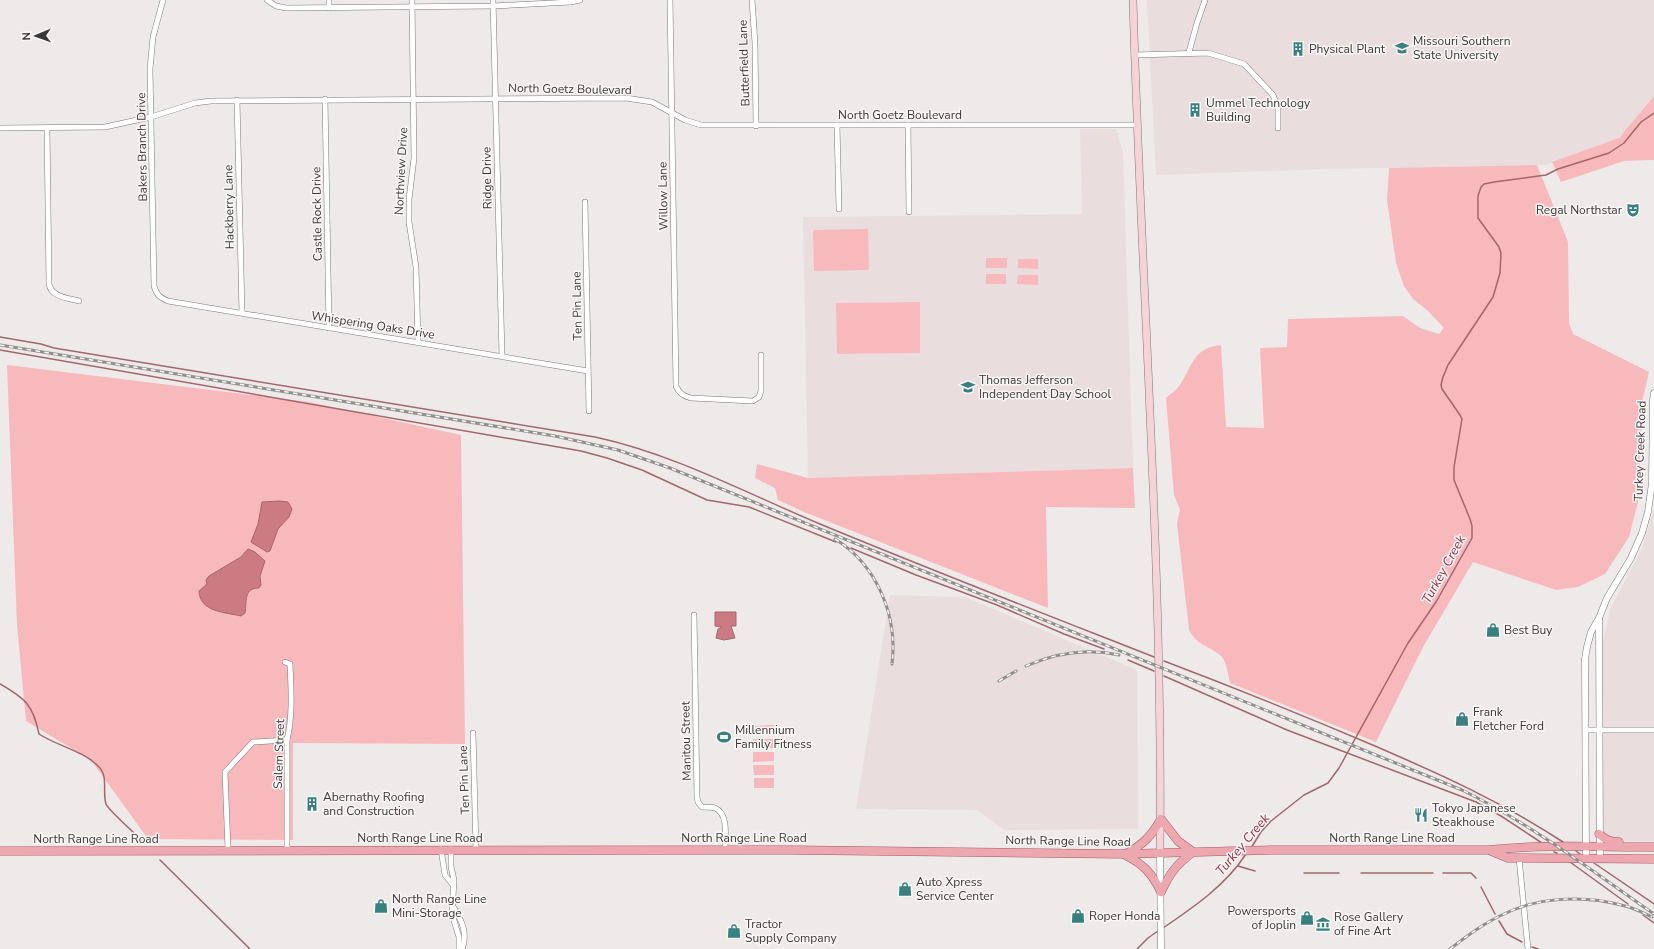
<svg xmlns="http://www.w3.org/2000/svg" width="1654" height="949" viewBox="0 0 1654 949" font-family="'Nunito Sans',sans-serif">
<rect width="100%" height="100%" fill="#eeeaea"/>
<!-- built -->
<g fill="#eaddde">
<polygon points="1147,0 1654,0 1654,96 1619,138 1546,165 1330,169 1156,175"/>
<polygon points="1080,129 1116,129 1123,151 1133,468 808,478 803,217 1082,214"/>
<polygon points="1654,509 1654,841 1615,841 1603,832 1602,645 1611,607 1642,549"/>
<polygon points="890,595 965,597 1137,670 1138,829 1004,830 977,810 856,809"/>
</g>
<!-- green -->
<g fill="#f8b9bd">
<polygon points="1654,96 1654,160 1624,161 1561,182 1552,162 1619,138"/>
<path d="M 1537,165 L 1568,242 L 1569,323 L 1573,334 L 1649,372 L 1642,402 L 1638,502 L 1629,537 L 1605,574 L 1578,587 L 1556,590 L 1473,562 L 1423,647 L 1376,742 L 1230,683 C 1228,675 1227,662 1221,656 C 1209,645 1198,647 1189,630 L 1177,524 L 1180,510 L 1174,495 L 1166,398 C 1170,394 1177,390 1180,385 C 1193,365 1193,348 1221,345 L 1226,427 L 1264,428 L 1260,348 L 1287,347 L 1288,319 L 1403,316 L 1420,328 L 1439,334 L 1444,328 L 1427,310 L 1413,299 L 1404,286 L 1396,263 L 1387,200 L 1389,168 Z"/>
<polygon points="868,229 869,270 814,271 813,230"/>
<rect x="986" y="258" width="21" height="10"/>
<polygon points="1018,259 1038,259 1038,269 1018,268"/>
<rect x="986" y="274" width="20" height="10"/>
<polygon points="1018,275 1038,275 1038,285 1017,284"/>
<polygon points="920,302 920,353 837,354 836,303"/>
<polygon points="7,365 309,402 461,435 465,744 293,743 293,840 148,839 91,760 26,721 17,625"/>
<polygon points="757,464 808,478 1133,468 1135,508 1046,507 1048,608 804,512 778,500 775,488 755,478"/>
<polygon points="774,725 774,735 753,735 753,726"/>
<polygon points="753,739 774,739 774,748 753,749"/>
<polygon points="753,752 774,752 774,761 753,762"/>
<polygon points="753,765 774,765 774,775 754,775"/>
<rect x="754" y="778" width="20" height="10"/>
</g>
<!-- water -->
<g fill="#cd7b82" stroke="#a1676c">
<polygon points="280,501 288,502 292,509 289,517 278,529 270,551 267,552 251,542 258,524 262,502"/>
<path d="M 248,549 L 255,552 L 265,561 L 260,576 L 261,585 L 259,588 C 243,588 247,602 245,613 L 241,616 C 224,612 200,612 199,591 L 207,584 L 206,580 L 209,576 L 241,557 Z"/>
<polygon points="715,612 736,612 736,626 731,626 735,638 724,640 716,638 718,629 722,627 715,626"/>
</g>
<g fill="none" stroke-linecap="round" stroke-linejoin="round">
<!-- stream -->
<g stroke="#a1676c" stroke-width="1.5">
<path d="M 0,337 L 41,344 L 54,348 L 595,437 C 674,454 746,493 820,524 C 931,570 1042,613 1154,657"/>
<polyline points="0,350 581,451 607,458 642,470 707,500 749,507 836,542"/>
<polyline points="851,548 916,575 997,605 1064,634 1104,649"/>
<polyline points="1128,660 1154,671"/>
<path d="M 1164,661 C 1235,688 1305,716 1375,746 C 1442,775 1502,802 1563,842"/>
<polyline points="1164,676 1287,730 1476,802 1501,816 1542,843"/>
<path d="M 0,684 C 26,699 33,705 39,734 C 57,746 82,750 98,766 C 109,776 102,791 106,804 C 108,810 136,834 142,841"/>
<polyline points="1251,848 1261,832 1271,821 1304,795 1328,783 1339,768 1408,643 1436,602 1472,538 1472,526 1470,519 1454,480 1454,467 1462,419 1460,415 1442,389 1441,385 1443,377 1448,365 1493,297 1500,273 1501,253 1499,247 1478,218 1478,196 1481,187 1484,184 1494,182 1546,175 1558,169 1609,153 1624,143 1641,122 1654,113"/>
<polyline points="1576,851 1580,854"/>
<polyline points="1554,852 1557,853"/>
<polyline points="160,860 250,949"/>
<polyline points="1570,862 1628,904"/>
<polyline points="1594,863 1654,904"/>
<polyline points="1238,866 1255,871"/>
<polyline points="1304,873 1339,873"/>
<polyline points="1361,873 1433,873"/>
<polyline points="1443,873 1471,873 1476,878"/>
<polyline points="1481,887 1495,914"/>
<polyline points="1643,915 1654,923"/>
<polyline points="1499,921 1507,934 1522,942"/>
<path d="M 1163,928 C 1194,907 1226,885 1246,854"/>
<polyline points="1532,947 1538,949"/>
<polyline points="1137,949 1148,938 1158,931"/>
</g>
<defs>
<g id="minor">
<path d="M 163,0 L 153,37 L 150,69 L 154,286 C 157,295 159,297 168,301 L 588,371"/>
<polyline points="267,0 276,6 286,8 493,6 571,2 580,0"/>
<polyline points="329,0 329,8"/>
<polyline points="412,0 414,158 409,199 409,222 416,267 418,342"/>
<polyline points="493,0 502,356"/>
<path d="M 670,0 L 676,386 C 679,393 683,396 691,398 L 753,401 L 759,397 L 761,391 L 761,355"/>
<polyline points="752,0 755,43 756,126"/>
<polyline points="1189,52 1197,23 1205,0"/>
<polyline points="1134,55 1208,53 1244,64 1273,95 1278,109 1278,128"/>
<polyline points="325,99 329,328"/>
<polyline points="237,100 242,313"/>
<polyline points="837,125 839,209"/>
<polyline points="908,125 909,212"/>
<polyline points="0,128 105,127 151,117 195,103 211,101 626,98 652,102 685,120 701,125 1138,125"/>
<path d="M 47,128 L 49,284 C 51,297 68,298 79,301"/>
<polyline points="585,202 589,411"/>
<path d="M 694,615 L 697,797 L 698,802 L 702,807 C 706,807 711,807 715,808 C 729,814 725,837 725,850"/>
<path d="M 285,662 L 290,664 C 291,689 293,715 287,740 L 287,850"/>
<polyline points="1586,730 1654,730"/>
<polyline points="473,733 476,850"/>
<polyline points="441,849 445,875 453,885"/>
<polyline points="451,849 451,867 454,880 452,914 459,937 459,949"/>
<polyline points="228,850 225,772 253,742 287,740"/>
<polyline points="1519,858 1528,949"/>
<path d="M 454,908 C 462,921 468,934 462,949"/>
</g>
<g id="tertiary">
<polyline points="1599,619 1600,859"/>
<polyline points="1160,853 1161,949"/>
<polyline points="1586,858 1585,659 1587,647 1591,632 1599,618 1607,598 1631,558 1642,533 1648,512 1652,483 1653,400 1654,393"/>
</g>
<path id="secondary" d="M 1133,0 C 1141,284 1163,568 1160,853"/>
<g id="primary">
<path d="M 1599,834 C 1606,840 1610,842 1619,842"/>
<path d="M 0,851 L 791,850 L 1124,854 L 1273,850 L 1488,850 C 1543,844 1599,847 1654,847"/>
<polyline points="1491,851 1508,858 1654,859"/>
<path d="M 1127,853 C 1143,845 1152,835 1161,819 L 1178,841 L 1193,852 C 1176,865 1170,873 1161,892"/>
<path d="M 1125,855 C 1143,864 1152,873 1161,892"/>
</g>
</defs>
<!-- minor casing -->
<use href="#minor" stroke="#7a7777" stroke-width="6"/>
<!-- tertiary casing -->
<use href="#tertiary" stroke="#7a7777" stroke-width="7"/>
<!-- secondary casing -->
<use href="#secondary" stroke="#7a7777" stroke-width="8"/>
<!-- primary casing -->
<use href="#primary" stroke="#a55a63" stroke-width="9"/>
<!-- minor -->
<use href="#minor" stroke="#fff" stroke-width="5"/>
<!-- tertiary -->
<use href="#tertiary" stroke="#fff" stroke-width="6"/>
<!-- secondary -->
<use href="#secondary" stroke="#f5d3d7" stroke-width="7"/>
<!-- primary -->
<use href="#primary" stroke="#eca7af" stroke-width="8"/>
<defs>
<g id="rail">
<path d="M 0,345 L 555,436 L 618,450 L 670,468 L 1462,790 C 1531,824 1591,870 1654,914"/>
<path d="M 835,539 C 877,565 898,616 892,664"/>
<path d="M 1026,666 C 1055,653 1088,648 1119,655"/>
<polyline points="999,681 1016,671"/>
<path d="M 1450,949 C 1467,936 1484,923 1504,914 C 1538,897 1585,895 1621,905 C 1632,907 1642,912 1652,917"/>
</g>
</defs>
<!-- rail casing -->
<use href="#rail" stroke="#918e8e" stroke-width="3"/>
<!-- rail -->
<use href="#rail" stroke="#fbf7f7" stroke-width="1.5" stroke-dasharray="4.5" stroke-linecap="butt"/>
</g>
<!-- icons -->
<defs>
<symbol id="university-bare" viewBox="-9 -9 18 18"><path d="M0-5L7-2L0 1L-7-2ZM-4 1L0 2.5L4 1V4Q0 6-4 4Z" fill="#388180" stroke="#fbf7f7" stroke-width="2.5" paint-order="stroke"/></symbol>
<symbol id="building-bare" viewBox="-9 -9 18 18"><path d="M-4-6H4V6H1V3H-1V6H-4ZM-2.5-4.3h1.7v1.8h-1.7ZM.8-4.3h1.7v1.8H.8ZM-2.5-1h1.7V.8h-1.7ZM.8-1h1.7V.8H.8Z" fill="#388180" stroke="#fbf7f7" stroke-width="2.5" paint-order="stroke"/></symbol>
<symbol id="theatre-bare" viewBox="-9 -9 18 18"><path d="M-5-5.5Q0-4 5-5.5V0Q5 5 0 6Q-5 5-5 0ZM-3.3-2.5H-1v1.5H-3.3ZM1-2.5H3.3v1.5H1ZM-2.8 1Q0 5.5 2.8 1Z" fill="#388180" stroke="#fbf7f7" stroke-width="2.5" paint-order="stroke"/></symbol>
<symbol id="school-bare" viewBox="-9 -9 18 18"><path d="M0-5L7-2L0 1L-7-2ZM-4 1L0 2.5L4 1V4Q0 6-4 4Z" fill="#388180" stroke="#fbf7f7" stroke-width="2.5" paint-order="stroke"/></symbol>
<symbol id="shop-bare" viewBox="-9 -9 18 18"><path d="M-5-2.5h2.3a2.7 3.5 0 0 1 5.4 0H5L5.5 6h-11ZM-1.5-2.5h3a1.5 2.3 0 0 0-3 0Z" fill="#388180" stroke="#fbf7f7" stroke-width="2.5" paint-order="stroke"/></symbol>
<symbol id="stadium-bare" viewBox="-9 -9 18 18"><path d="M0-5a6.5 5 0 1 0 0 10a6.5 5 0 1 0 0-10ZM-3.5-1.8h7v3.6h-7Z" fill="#388180" stroke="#fbf7f7" stroke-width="2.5" paint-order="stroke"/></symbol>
<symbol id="restaurant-bare" viewBox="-9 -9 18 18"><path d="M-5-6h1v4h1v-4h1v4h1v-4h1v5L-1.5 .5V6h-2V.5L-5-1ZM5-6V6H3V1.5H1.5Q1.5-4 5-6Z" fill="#388180" stroke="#fbf7f7" stroke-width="2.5" paint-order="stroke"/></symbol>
<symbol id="museum-bare" viewBox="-9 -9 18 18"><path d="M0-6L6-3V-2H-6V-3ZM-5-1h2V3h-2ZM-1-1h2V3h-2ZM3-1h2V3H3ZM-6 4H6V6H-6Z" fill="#388180" stroke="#fbf7f7" stroke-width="2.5" paint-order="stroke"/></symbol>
</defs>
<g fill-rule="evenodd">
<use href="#university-bare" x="1392" y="38" width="20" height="20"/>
<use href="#building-bare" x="1288" y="39" width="20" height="20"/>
<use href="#building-bare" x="1185" y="100" width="20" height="20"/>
<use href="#theatre-bare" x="1623" y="200" width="20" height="20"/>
<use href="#school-bare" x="958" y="377" width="20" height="20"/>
<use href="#shop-bare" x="1483" y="620" width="20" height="20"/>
<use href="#shop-bare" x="1452" y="709" width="20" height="20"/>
<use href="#stadium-bare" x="714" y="727" width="20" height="20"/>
<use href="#building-bare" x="302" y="794" width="20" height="20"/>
<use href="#restaurant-bare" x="1411" y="805" width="20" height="20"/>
<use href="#shop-bare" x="895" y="879" width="20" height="20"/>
<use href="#shop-bare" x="371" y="896" width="20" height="20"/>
<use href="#shop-bare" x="1068" y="906" width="20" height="20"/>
<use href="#shop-bare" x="1297" y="908" width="20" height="20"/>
<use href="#museum-bare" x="1313" y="914" width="20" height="20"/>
<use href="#shop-bare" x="724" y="921" width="20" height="20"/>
</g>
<g text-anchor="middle" stroke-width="3" stroke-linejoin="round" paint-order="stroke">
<!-- poi labels -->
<g font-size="12" fill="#393737" stroke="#fbf7f7" text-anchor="start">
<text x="1413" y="45">Missouri Southern<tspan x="1413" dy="14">State University</tspan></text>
<text x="1309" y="53">Physical Plant</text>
<text x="1206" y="107">Ummel Technology<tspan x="1206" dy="14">Building</tspan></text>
<text x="1622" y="214" text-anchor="end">Regal Northstar</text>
<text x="979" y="384">Thomas Jefferson<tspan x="979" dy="14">Independent Day School</tspan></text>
<text x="1504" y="634">Best Buy</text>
<text x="1473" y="716">Frank<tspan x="1473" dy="14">Fletcher Ford</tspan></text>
<text x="735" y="734">Millennium<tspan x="735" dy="14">Family Fitness</tspan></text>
<text x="323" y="801">Abernathy Roofing<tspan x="323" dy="14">and Construction</tspan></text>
<text x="1432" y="812">Tokyo Japanese<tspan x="1432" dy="14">Steakhouse</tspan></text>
<text x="916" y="886">Auto Xpress<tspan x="916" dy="14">Service Center</tspan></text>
<text x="392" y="903">North Range Line<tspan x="392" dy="14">Mini-Storage</tspan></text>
<text x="1296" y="915" text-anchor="end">Powersports<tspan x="1296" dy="14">of Joplin</tspan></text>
<text x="1089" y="920">Roper Honda</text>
<text x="1334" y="921">Rose Gallery<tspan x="1334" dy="14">of Fine Art</tspan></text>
<text x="745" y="928">Tractor<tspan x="745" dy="14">Supply Company</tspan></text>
</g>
<!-- street labels -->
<g font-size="12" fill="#393737" stroke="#fbf7f7">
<text transform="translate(744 63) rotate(-92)" y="4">Butterfield Lane</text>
<text transform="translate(570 89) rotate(1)" y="4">North Goetz Boulevard</text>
<text x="900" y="119">North Goetz Boulevard</text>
<text transform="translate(142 147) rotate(-91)" y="4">Bakers Branch Drive</text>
<text transform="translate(401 171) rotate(-87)" y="4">Northview Drive</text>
<text transform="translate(487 178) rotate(-91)" y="4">Ridge Drive</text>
<text transform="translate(663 196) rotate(-91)" y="4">Willow Lane</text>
<text transform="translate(229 207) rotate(-91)" y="4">Hackberry Lane</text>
<text transform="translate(317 214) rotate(-91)" y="4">Castle Rock Drive</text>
<text transform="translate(577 306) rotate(-91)" y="4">Ten Pin Lane</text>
<text transform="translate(373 325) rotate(9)" y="4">Whispering Oaks Drive</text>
<text transform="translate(1640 451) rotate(-88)" y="4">Turkey Creek Road</text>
<text transform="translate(686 741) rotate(-91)" y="4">Manitou Street</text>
<text transform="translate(279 754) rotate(-88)" y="4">Salem Street</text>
<text transform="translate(464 780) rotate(-92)" y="4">Ten Pin Lane</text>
<text x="420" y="842">North Range Line Road</text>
<text x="744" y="842">North Range Line Road</text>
<text x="1392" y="842">North Range Line Road</text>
<text x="96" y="843">North Range Line Road</text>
<text transform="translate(1068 841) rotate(1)" y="4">North Range Line Road</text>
</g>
<!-- water labels -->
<g font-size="13" font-style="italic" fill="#922f40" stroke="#fbf7f7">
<text transform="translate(1443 569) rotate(-61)" y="5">Turkey Creek</text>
<text transform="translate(1242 844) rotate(-50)" y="5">Turkey Creek</text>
</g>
</g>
<!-- north arrow -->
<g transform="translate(36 36) rotate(268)" stroke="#fbf7f7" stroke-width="3" paint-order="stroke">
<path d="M0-3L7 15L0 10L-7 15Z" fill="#393737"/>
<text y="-6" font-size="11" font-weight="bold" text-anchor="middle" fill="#393737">N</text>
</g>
</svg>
